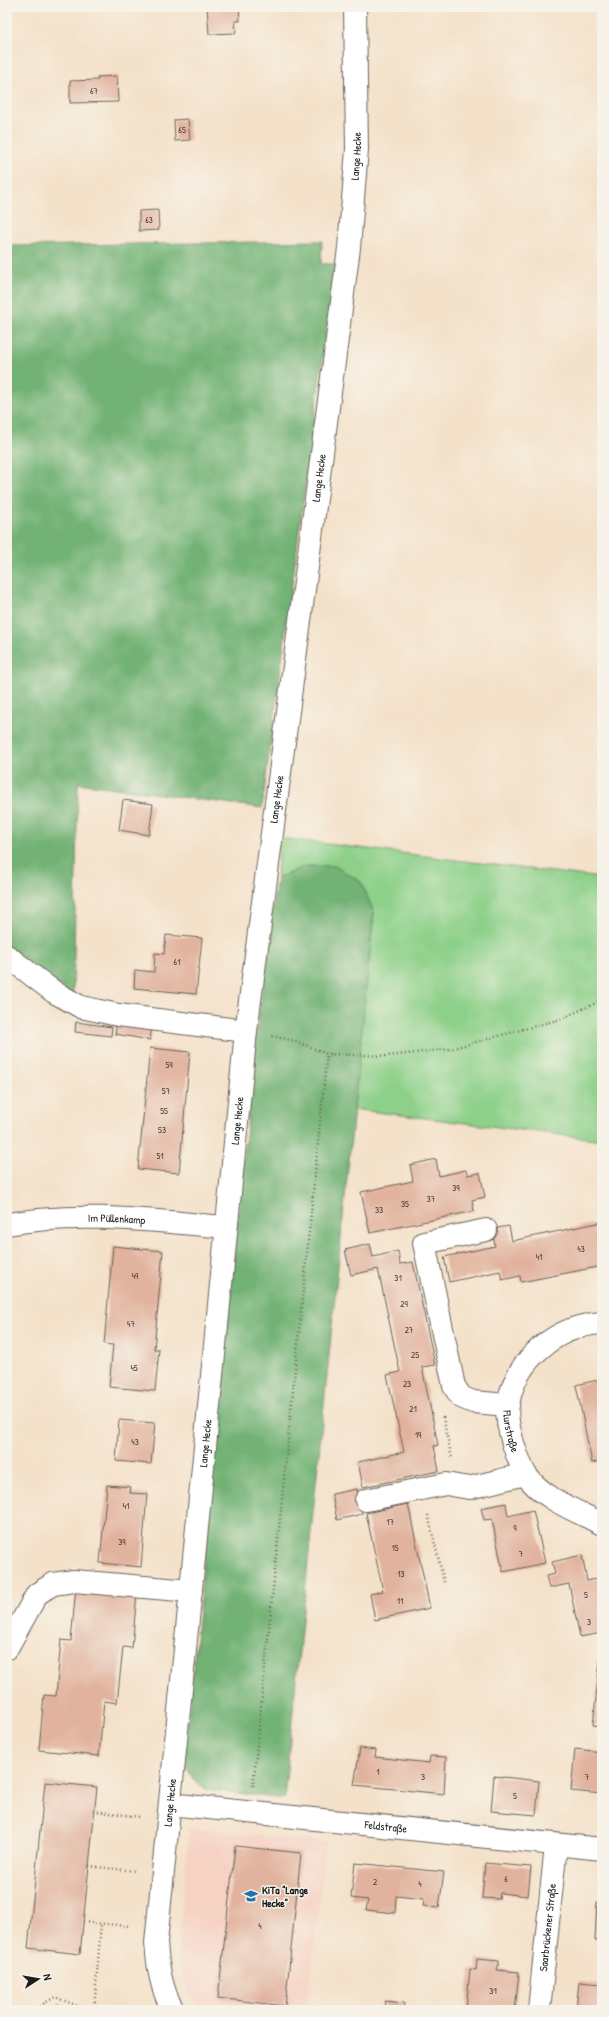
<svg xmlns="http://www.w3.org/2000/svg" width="609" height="2017" viewBox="0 0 609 2017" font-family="'Patrick Hand',sans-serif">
<rect width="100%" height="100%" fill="#f7f3e8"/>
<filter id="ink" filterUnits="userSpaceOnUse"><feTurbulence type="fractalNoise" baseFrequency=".025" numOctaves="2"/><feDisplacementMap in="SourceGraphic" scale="8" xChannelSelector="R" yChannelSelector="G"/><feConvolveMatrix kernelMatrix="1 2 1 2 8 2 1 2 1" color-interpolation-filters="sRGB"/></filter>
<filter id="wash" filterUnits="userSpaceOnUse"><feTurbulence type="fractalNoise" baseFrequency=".012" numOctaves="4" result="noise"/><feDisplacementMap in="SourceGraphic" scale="16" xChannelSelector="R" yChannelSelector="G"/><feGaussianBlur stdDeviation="0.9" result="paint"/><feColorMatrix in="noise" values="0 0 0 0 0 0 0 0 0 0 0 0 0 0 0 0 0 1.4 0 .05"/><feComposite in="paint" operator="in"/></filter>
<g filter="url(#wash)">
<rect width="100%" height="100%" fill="#f4e1c9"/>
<!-- built -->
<polygon fill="#f6d2c3" points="189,1828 326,1842 307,2010 198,2010 189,1994 181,1971 178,1949"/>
<!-- green -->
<polygon fill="#8dd089" stroke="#547652" points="279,838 602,878 602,1140 352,1109 374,912 277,878"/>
<!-- forest -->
<g fill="#72b275" stroke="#476748">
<polygon points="322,241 321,264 335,264 262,808 78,783 73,996 7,946 7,246"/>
<polygon points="306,866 335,866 361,882 374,912 284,1799 206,1789 192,1778 184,1761 256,1036 277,878"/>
</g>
<g id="blocks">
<!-- building -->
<g fill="#e1b29d">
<polygon points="207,7 239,7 240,21 235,21 236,33 209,34"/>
<polygon points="117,76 118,102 70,103 70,81 98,80 97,77"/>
<polygon points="188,119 190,140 175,141 174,120"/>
<polygon points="158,210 159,230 139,231 139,211"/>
<polygon points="123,800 153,804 149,835 119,830"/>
<polygon points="166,935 202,938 196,994 134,988 135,970 154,972 155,953 164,954"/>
<polygon points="117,1021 152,1027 150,1040 115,1034"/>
<polygon points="76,1022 112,1027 111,1036 75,1032"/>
<polygon points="150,1048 190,1052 179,1173 138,1169"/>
<polygon points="436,1159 439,1176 466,1170 467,1175 480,1173 485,1197 472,1200 474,1211 370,1233 361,1192 413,1181 410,1165"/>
<polygon points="602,1222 602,1266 521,1282 520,1276 502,1280 500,1271 449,1282 444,1257 495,1246 492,1229 509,1226 512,1241"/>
<polygon points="370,1244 373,1257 398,1251 400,1264 413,1262 435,1365 422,1367 438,1445 434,1446 439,1471 363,1487 358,1462 404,1452 387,1375 400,1372 378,1269 351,1275 345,1250"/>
<polygon points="113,1246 163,1251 154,1349 159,1349 155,1391 109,1387 113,1345 104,1344"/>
<polygon points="602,1379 602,1466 601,1466 600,1461 592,1463 576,1385"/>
<polygon points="119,1420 155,1423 151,1464 116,1461"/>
<polygon points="107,1485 131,1487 130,1493 147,1494 141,1567 100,1563"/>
<polygon points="357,1489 362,1514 337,1520 332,1494"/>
<polygon points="506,1503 508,1516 533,1510 545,1563 503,1572 492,1519 484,1520 481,1508"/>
<polygon points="408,1504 430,1608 375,1620 370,1594 383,1591 366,1513"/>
<polygon points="582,1555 587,1581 602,1577 602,1633 580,1637 569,1584 549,1588 546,1576 555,1574 552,1562"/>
<polygon points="76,1587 137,1593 132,1648 123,1647 117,1703 104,1701 99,1756 39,1750 44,1695 56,1696 61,1640 71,1641"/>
<polygon points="601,1652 602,1652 602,1726 593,1725"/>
<polygon points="360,1748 376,1750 375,1757 429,1763 430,1756 446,1757 444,1794 354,1785"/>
<polygon points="575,1749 602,1752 602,1794 571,1791"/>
<polygon points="494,1776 539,1781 536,1815 491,1811"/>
<polygon points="45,1782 97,1787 80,1954 28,1948"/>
<polygon points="235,1846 301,1853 285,2006 218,1998"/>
<polygon points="355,1863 444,1872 439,1907 423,1906 424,1899 396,1896 395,1913 366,1910 368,1900 351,1898"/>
<polygon points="485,1863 531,1867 528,1896 500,1893 499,1899 482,1898"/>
<polygon points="597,1902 602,1903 602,1940 595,1940"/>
<polygon points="477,1959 499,1961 497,1970 519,1972 515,2010 466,2010 470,1969 476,1970"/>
<polygon points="579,1982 602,1984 602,2010 576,2010"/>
<polygon points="385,2001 404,2003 403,2010 384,2010"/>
<polygon points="59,2004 63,2010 48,2010"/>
</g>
</g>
</g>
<g filter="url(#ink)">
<use href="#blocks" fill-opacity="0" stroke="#686159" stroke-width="1"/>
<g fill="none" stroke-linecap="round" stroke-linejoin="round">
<defs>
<g id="minor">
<polyline points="7,956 54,992 81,1007 118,1015 246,1031"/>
<path id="s1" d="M 7,1224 C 80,1211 153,1221 226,1227"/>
<polyline points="486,1230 424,1243 454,1386 461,1397 473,1402 508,1405"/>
<path id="s2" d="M 602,1323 C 556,1326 516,1359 508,1404 C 505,1418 512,1442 517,1455 C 520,1461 522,1469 526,1475 C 543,1499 577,1511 602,1524"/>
<polyline points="366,1500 446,1484 469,1488 525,1474"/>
<polyline points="7,1648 37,1594 53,1584 74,1581 191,1591"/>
<path id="s3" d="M 170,1804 L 602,1849"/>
<path id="s4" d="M 173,2010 C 161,1989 158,1967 156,1943 L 246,1031 L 349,248 L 357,149 L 355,7"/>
<path id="s5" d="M 539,2010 L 556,1845"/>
</g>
</defs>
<!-- minor casing -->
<use href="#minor" stroke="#686159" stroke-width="24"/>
<!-- path -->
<g stroke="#686159" stroke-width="2.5" stroke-dasharray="1 3" stroke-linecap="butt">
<polyline points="272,1036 295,1041 327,1054 388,1056 450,1049 561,1019 602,1000"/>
<polyline points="443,1417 452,1459"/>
<polyline points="428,1515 444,1582"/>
<polyline points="253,1786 327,1054"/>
<polyline points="94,1811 141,1817"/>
<polyline points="89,1866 135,1871"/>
<polyline points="83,1922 130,1926"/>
<polyline points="33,2010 55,1997 88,2010"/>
<polyline points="94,2010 101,1924"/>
</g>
<!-- minor -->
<use href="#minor" stroke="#fff" stroke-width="22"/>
</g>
</g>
<!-- icons -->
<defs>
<symbol id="school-bare" viewBox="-9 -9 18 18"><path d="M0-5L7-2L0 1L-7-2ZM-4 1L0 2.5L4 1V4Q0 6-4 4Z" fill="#1f6fb2" stroke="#f7f3e8" stroke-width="2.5" paint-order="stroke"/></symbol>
</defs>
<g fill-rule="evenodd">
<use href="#school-bare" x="241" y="1886" width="20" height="20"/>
</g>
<g text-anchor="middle" stroke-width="3" stroke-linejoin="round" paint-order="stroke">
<!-- number labels -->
<g font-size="9" fill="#4d423c">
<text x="94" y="94">67</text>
<text x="182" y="133">65</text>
<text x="149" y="223">63</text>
<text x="177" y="965">61</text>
<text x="169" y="1068">59</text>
<text x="166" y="1094">57</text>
<text x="164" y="1114">55</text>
<text x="162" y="1133">53</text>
<text x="160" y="1159">51</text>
<text x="456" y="1191">39</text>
<text x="431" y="1202">37</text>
<text x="405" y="1207">35</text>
<text x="379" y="1213">33</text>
<text x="581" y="1252">43</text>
<text x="539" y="1260">41</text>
<text x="135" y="1279">49</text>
<text x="398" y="1281">31</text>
<text x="404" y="1307">29</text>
<text x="131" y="1327">47</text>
<text x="409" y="1333">27</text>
<text x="415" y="1358">25</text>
<text x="134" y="1371">45</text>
<text x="407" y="1387">23</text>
<text x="413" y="1412">21</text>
<text x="418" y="1438">19</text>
<text x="135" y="1445">43</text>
<text x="126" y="1509">41</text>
<text x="390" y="1525">17</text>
<text x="515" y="1531">9</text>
<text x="122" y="1545">39</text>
<text x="395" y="1551">15</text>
<text x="521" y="1557">7</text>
<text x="401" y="1577">13</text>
<text x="586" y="1598">5</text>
<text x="400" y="1604">11</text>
<text x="589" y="1625">3</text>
<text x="378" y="1775">1</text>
<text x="423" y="1780">3</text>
<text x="587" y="1780">7</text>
<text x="515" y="1799">5</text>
<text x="506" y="1882">6</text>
<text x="375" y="1885">2</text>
<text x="420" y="1887">4</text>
<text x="260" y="1929">4</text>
<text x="493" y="1994">31</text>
</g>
<!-- street labels -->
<g font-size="11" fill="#1c1c1c" stroke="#f7f3e8">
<text dy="4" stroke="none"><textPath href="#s4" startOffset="1868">Lange Hecke</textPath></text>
<text dy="4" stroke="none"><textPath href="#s4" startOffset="1544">Lange Hecke</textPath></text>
<text dy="4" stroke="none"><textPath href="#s4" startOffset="1220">Lange Hecke</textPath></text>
<text dy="4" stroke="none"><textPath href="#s4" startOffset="896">Lange Hecke</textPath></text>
<text dy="4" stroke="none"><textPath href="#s1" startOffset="110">Im Püllenkamp</textPath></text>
<text dy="4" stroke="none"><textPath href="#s2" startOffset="161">Flurstraße</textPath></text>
<text dy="4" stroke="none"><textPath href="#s4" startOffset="572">Lange Hecke</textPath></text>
<text dy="4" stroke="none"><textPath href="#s4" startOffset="211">Lange Hecke</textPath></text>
<text dy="4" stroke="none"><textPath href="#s3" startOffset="217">Feldstraße</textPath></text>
<text dy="4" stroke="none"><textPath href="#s5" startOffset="83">Saarbrückener Straße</textPath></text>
</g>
<!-- poi labels -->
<g font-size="11" font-weight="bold" fill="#1c1c1c" stroke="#f7f3e8" text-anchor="start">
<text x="262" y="1894">KiTa "Lange<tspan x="262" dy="13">Hecke"</tspan></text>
</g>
</g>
<!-- margin -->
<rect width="609" height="2017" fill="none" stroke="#f7f3e8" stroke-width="24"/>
<!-- north arrow -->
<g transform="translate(38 1979) rotate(78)" stroke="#f7f3e8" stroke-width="3" paint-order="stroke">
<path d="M0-3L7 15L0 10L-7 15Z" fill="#1c1c1c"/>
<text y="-6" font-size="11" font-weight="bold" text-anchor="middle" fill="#1c1c1c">N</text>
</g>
</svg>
